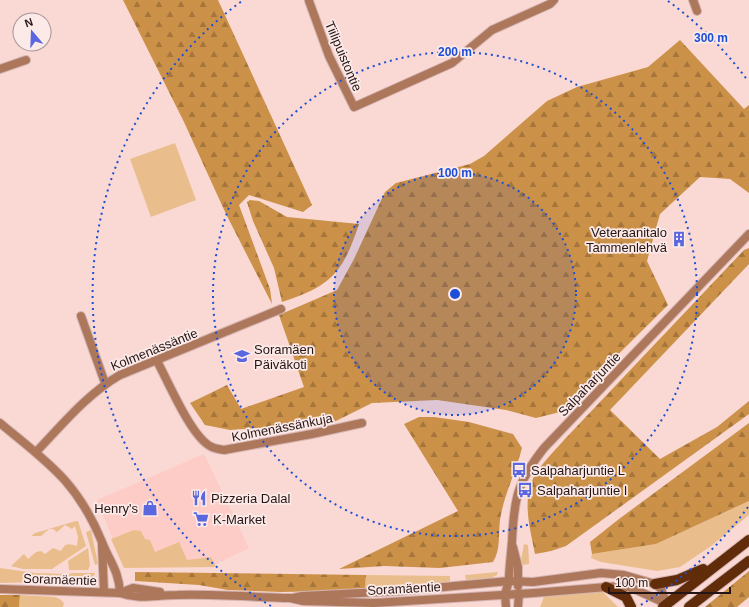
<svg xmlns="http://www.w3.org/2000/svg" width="749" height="607" viewBox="0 0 749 607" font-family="Helvetica,sans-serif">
<defs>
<pattern id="forest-firs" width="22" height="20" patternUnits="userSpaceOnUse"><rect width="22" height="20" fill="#cb9148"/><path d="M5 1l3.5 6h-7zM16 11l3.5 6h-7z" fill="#a5753b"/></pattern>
</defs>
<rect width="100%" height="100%" fill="#fad8d4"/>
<!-- built -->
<polygon fill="#feccc6" points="204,454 249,548 214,565 124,566 97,500"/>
<!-- grass -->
<g fill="#eabe8c">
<polygon points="175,143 196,200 151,217 130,159"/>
<polygon points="749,501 749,515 711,546 680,567 657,571 601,562 591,558 592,554 656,544"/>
<path d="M 76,521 L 78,521 L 86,546 L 52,569 L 23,569 L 11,566 L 24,554 L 28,559 L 36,552 L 41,551 L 45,554 L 53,548 L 61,551 C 66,542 69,544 77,546 L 78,537 L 75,526 L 72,529 L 65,525 L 57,532 L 53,529 L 49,529 L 41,536 L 31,536 L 35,533 Z"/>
<polygon points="91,530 98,564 95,565 86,532"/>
<polygon points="134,530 141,531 145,539 150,540 155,552 179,542 187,560 211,557 216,567 124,568 111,539"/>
<polygon points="524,544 528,545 529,561 529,564 523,565 521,560"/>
<polygon points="88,548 90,565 88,570 69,570 68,561"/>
<polygon points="0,568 35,573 66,574 65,576 59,576 57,579 42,582 0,583"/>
<polygon points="498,572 497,575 491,578 466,580 465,575"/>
<polygon points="72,573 95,573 92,580 85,582 71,581 69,578 69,574"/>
<polygon points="366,575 450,576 450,581 425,586 365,590"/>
<polygon points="599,588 618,607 540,607 546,592"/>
<polygon points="20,595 55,597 60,599 64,603 63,607 19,607"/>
</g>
<!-- forest -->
<g fill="url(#forest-firs)">
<polygon points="123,0 218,0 312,205 303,212 249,195 239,205 270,289 272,304 226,214 184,122"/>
<polygon points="680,40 744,109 749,105 749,193 730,179 700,177 660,214 647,261 668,305 560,412 536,418 506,410 437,400 372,403 334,422 230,430 205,425 190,403 227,385 241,409 304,387 279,315 337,290 354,259 385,192 396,183 470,164 484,156 547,101 577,87 648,67"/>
<path d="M 250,200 L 259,201 L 287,217 L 359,224 C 343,273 331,286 282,302 L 274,268 L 253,221 L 247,202 Z"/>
<path d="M 749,248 L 749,264 L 610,410 L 660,459 L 717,427 L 749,401 L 749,414 L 566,546 L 551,551 L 535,554 C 531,532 523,506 531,484 C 536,468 553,453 564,440 L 744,250 Z"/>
<path d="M 419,417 L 434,417 L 469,422 L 513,434 L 522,448 C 516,472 504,494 500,520 C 498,535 501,549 493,562 L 440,568 L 384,566 L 339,569 L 458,511 L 404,424 Z"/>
<polygon points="749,423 749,501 656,544 592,554 590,542 619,519"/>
<polygon points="749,571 749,597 737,607 705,607"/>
<polygon points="135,572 366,575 365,590 282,592 228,590 199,585 135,581"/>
<polygon points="0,595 20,595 19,607 0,607"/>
</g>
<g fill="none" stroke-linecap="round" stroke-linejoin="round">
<defs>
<g id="minor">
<polyline points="693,0 697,11"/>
<polyline points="309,1 329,56 354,107 452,63 492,30 550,4 554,0"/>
<polyline points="0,69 26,60"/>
<polyline points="81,316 105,383"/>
<path d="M 157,361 C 168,381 192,439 212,447 C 215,449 220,449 224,450 L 312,434 L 362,423"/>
<path d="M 36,452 C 62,425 87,394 120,375 L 281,309"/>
<polyline points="506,607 505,594 509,581"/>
<polyline points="518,607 519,593"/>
</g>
<g id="tertiary">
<path d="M 0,423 C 48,463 77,481 102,542 C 109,561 119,570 120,593"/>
<polyline points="102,545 104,592"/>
<polyline points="513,547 518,567 518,586"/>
<path d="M 509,581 C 509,568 511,555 512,541 C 514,499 517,482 544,448 L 749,234"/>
<path d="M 0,589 L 120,593 C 140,600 155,595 177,595 C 214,594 252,597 290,598 L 303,601 L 374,603 L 534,593 L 619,586 L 632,588 L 667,604"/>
<polyline points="120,593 133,588 160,592"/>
<polyline points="293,598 302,596 400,591 509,581 533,582 601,573 624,575 655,584 661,589 668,607"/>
</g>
<g id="primary">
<polyline points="655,584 677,580 703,569"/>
<polyline points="606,587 626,597 631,607"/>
<polyline points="663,607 749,540"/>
<polyline points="689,607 749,561"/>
</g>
</defs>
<!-- minor casing -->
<use href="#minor" stroke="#d4b5b2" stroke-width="10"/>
<!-- tertiary casing -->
<use href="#tertiary" stroke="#d4b5b2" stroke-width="10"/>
<!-- primary casing -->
<use href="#primary" stroke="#d4b5b2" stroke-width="12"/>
<!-- minor -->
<use href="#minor" stroke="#ad775c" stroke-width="8"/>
<!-- tertiary -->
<use href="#tertiary" stroke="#ad775c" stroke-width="8"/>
<!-- primary -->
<use href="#primary" stroke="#612c0a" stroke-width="10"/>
</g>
<!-- distance rings -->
<circle cx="455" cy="294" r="121" fill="#1d4ed8" fill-opacity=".12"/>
<g fill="none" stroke="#1d4ed8" stroke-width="2" stroke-dasharray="2 4">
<circle cx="455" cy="294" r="121"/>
<circle cx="455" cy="294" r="242"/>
<path d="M748 507A362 362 0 0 1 639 606M271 606A362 362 0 0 1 242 1M668 1A362 362 0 0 1 748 81"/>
</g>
<!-- icons -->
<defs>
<symbol id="building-bare" viewBox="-9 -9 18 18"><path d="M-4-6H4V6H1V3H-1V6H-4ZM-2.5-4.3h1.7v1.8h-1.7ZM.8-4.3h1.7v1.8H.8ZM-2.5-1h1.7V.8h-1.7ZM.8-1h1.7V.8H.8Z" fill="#5a67de" stroke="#fceae8" stroke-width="2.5" paint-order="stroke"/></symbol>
<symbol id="school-bare" viewBox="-9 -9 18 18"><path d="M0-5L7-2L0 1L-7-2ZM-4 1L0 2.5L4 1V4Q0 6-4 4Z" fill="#5a67de" stroke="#fceae8" stroke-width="2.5" paint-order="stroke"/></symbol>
<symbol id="bus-bare" viewBox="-9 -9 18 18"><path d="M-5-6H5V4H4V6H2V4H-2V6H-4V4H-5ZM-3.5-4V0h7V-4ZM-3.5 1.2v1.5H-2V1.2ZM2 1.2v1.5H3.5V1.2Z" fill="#5a67de" stroke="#fceae8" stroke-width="2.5" paint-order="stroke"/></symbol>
<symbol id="restaurant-bare" viewBox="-9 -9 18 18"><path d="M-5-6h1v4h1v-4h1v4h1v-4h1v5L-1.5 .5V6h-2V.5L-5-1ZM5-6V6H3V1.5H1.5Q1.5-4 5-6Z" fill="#5a67de" stroke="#fceae8" stroke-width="2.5" paint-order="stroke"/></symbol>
<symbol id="shop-bare" viewBox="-9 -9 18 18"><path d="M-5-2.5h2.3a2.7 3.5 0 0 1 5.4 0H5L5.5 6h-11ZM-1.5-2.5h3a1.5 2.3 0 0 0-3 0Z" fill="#5a67de" stroke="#fceae8" stroke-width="2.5" paint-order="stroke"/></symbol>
<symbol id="supermarket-bare" viewBox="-9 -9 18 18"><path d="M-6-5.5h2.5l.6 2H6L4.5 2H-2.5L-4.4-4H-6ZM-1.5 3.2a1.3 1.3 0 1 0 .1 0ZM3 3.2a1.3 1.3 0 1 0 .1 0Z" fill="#5a67de" stroke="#fceae8" stroke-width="2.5" paint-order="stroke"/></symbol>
</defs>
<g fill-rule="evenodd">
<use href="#building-bare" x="668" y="228" width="22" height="22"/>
<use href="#school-bare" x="231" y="345" width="22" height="22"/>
<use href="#bus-bare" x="508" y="459" width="22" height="22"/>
<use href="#bus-bare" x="514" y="479" width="22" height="22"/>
<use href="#restaurant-bare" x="188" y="487" width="22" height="22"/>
<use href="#shop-bare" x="139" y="497" width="22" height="22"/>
<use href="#supermarket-bare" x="190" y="508" width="22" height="22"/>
</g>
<g text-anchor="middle" stroke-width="3.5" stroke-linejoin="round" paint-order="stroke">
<!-- street labels -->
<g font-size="13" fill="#251615" stroke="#fceae8">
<text transform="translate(344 56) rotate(67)" y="5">Tiilipuistontie</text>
<text transform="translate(154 349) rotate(-22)" y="5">Kolmenässäntie</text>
<text transform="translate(589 384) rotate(-46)" y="5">Salpaharjuntie</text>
<text transform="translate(282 427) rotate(-11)" y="5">Kolmenässänkuja</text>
<text transform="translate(60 579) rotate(2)" y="5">Soramäentie</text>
<text transform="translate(404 588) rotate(-3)" y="5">Soramäentie</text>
</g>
<!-- poi labels -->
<g font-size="13" fill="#251615" stroke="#fceae8" text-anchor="start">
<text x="667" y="237" text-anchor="end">Veteraanitalo<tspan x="667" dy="15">Tammenlehvä</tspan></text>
<text x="254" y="354">Soramäen<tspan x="254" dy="15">Päiväkoti</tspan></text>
<text x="531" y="475">Salpaharjuntie L</text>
<text x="537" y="495">Salpaharjuntie I</text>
<text x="211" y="503">Pizzeria Dalal</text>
<text x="138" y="513" text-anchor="end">Henry's</text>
<text x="213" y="524">K-Market</text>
</g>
</g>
<circle cx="455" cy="294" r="6" fill="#1d4ed8" stroke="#fceae8" stroke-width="2"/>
<g font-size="12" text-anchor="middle" font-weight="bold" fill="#1d4ed8" stroke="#fceae8" stroke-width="3.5" stroke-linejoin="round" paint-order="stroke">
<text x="711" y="42">300 m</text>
<text x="455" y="56">200 m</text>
<text x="455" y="177">100 m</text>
</g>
<!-- north arrow -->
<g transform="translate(32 32) rotate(341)"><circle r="19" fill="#fceae8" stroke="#a69594"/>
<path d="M0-3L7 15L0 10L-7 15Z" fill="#5a67de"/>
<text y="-6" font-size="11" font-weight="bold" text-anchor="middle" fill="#251615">N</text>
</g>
<!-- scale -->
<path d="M609 587v6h121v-6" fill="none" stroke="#251615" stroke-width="2"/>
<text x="615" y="587" font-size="12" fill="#251615" stroke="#fceae8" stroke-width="3" paint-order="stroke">100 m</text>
</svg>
